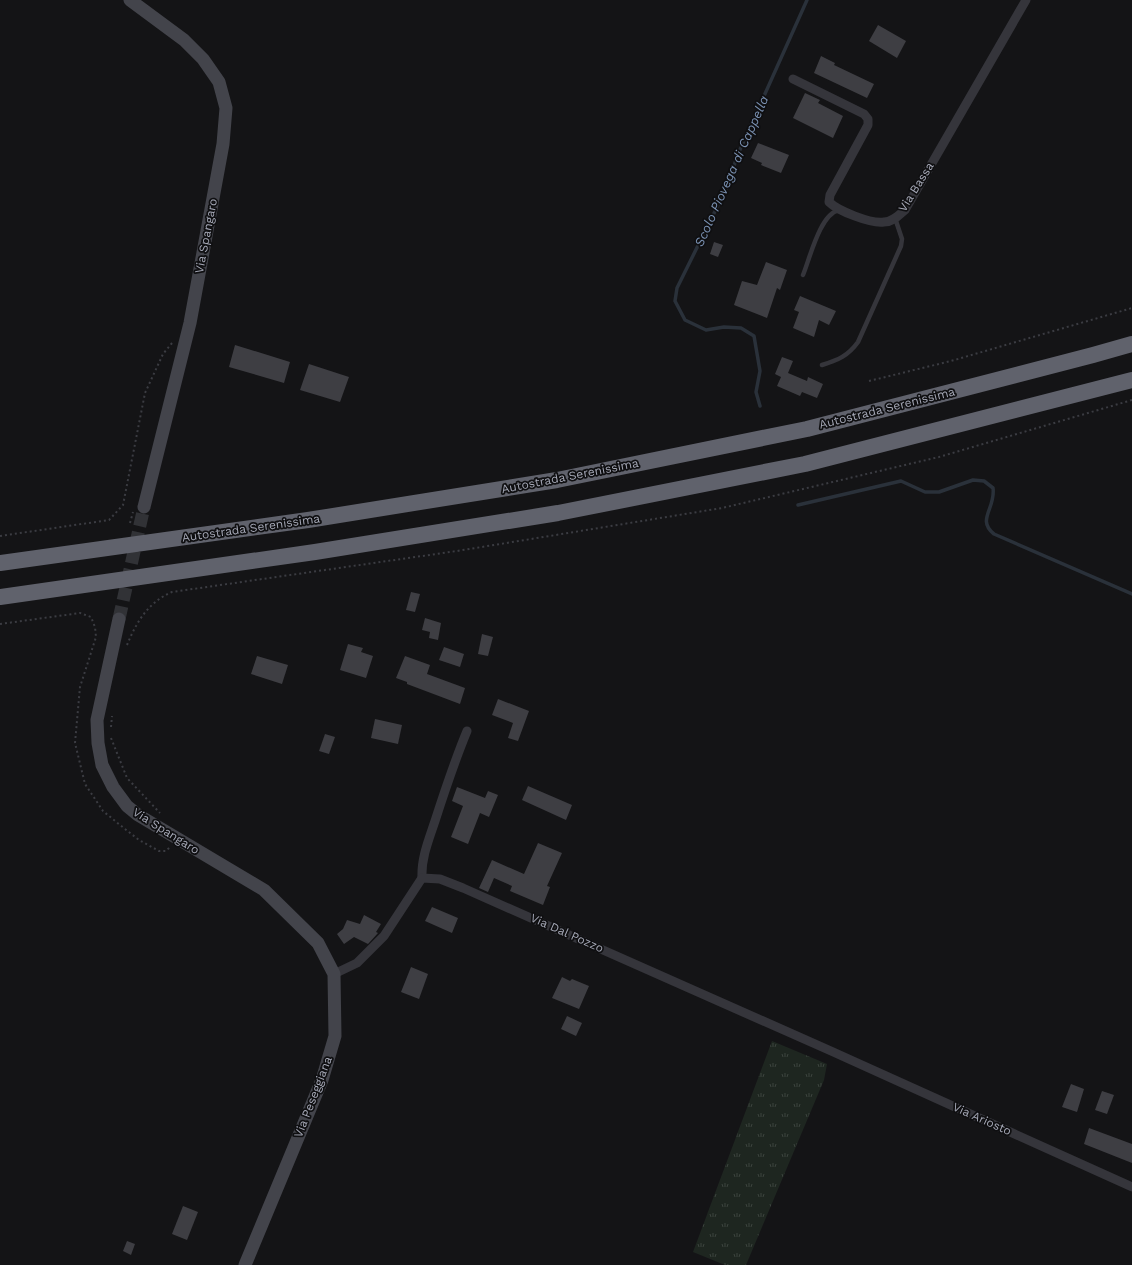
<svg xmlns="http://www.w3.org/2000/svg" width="1132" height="1265" viewBox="0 0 1132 1265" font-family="'Work Sans',sans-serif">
<defs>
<pattern id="grass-tufts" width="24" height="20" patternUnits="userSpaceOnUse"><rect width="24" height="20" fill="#1e2620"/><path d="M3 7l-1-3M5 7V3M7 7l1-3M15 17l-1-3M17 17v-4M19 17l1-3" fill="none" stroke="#3c433e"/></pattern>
</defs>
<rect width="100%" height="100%" fill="#141416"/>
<!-- grass -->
<polygon fill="url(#grass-tufts)" points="772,1041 827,1064 824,1080 746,1265 725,1265 693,1252"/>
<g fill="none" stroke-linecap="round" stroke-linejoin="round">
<!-- stream -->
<g stroke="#2a313a" stroke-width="3.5">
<polyline points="760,406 756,392 760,371 754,336 741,328 724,327 706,330 685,320 675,301 677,288 726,189 738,154 807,0"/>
<path d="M 798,505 L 901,481 L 925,492 L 939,492 L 973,480 L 984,481 L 993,488 C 996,508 976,520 994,534 L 1132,594"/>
</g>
</g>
<!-- building -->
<g fill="#3e3e43">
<polygon points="878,25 906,41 897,58 869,41"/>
<polygon points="821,56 835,63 834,65 874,84 867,98 814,73"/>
<polygon points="805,93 820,100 818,103 843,116 833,138 793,118"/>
<polygon points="758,143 789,155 781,173 761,165 762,163 751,158"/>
<polygon points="714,242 723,245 718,257 710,254"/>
<polygon points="766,262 787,270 780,290 777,288 767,318 734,305 742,281 757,285"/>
<polygon points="800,296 836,311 829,325 819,320 814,337 793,328 799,312 794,310"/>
<polygon points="235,345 290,362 284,383 229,367"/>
<polygon points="782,357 793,361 788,373 807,381 808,377 823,384 817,398 802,392 800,396 777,386 781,377 775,374"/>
<polygon points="309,364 349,377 340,402 300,390"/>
<polygon points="411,592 420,594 415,612 406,610"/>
<polygon points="425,618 441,623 438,640 429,638 430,632 422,630"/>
<polygon points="482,634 493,637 488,656 478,654"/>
<polygon points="348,644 363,648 361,652 373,656 366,678 340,670"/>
<polygon points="444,647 464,654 460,667 439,660"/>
<polygon points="257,656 288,665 282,684 251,674"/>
<polygon points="405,656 430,665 427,674 465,688 460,704 407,684 407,682 396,678"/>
<polygon points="498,699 529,711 518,741 508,738 513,723 492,715"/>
<polygon points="375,719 402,725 398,744 371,738"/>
<polygon points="325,734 335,737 329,754 319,751"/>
<polygon points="528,786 572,805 566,820 522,800"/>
<polygon points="457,787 485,798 488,791 498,795 489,817 480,813 468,844 451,837 463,806 452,801"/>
<polygon points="538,843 562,853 547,886 550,887 543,905 510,891 512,886 494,878 488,892 479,888 492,860 524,874"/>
<polygon points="432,907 458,918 452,933 425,921"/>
<polygon points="364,915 381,924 376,932 378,933 368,944 354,937 344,944 337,934 343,929 347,920 360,924"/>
<polygon points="411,967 428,974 419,999 401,992"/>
<polygon points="562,977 570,981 572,979 589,986 579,1009 552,998"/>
<polygon points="567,1016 582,1023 576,1036 561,1029"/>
<polygon points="1071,1084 1084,1089 1077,1112 1062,1107"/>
<polygon points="1102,1091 1114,1095 1107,1114 1095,1110"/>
<polygon points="1089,1128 1132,1144 1132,1163 1084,1144"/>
<polygon points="183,1206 198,1212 187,1240 172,1234"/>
<polygon points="127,1241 135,1244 131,1255 123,1251"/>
</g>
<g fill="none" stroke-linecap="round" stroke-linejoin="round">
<!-- secondary-tunnel -->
<polyline stroke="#313236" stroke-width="13" stroke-dasharray="13 6" stroke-linecap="butt" points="119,619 144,507"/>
<!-- path -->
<g stroke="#3b3c42" stroke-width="2" stroke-dasharray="2 3" stroke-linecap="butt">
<polyline points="869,381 951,361 1132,308"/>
<polyline points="130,523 133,512"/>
<polyline points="0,536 109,520 123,505 145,393 163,354 172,343"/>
<polyline points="0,624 80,613 91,617 95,627 96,637 80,687 75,743 85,784 103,811 120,825 139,840 159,851 166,851 170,847"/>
<path d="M 127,645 C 136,623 148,602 172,592 L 457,551 L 722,508 L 939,457 L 1132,400"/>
<polyline points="111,727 112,716"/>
<polyline points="111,738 127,778 160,813"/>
</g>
<!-- lane -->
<g stroke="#35353b" stroke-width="4.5">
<path d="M 803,275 C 810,258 820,214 839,210"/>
<path d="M 822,365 C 838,360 848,356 858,342 L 901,246 L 902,239 L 895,218"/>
</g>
<!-- street -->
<g stroke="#35353b" stroke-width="9">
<path d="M 793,79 L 864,114 L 868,119 L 868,125 L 830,195 L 829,202 C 838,211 871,224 884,222 C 893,222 899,215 905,210 L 1026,0"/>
<path d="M 422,878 C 421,858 429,839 435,821 C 445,790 455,760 467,731"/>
<polyline points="334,974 357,963 384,936 422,878 440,879 463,888 831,1051 1132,1187"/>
</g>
<!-- secondary -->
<g stroke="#43444b" stroke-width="13">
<polyline points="130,0 184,40 203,59 219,82 226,108 223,144 190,323 144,507"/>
<polyline points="119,619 97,720 98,743 102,765 113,787 127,806 138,815 264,890 318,943 334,974 335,1036 322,1080 245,1265"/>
</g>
<!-- highway -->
<g stroke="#60626c" stroke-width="16">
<polyline points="0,563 308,520 557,480 807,429 1093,355 1132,344"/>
<polyline points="0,597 315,552 558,513 805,464 1132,380"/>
</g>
</g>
<g text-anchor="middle" stroke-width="3.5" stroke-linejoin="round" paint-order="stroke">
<!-- street labels -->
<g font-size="12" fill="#a5a8b6" stroke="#0f0f11">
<text transform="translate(916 187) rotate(-58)" y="4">Via Bassa</text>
<text transform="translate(206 236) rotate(-79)" y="4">Via Spangaro</text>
<text transform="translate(887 408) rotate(-14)" y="4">Autostrada Serenissima</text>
<text transform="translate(570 476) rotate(-11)" y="4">Autostrada Serenissima</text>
<text transform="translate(251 528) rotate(-8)" y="4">Autostrada Serenissima</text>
<text transform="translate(166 831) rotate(32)" y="4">Via Spangaro</text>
<text transform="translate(567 933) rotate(24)" y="4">Via Dal Pozzo</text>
<text transform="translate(313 1097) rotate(-69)" y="4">Via Peseggiana</text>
<text transform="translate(982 1119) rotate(24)" y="4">Via Ariosto</text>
</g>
<!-- water labels -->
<g font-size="13" font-style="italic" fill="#7b92b3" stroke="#0f0f11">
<text transform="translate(731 171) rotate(-66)" y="5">Scolo Piovega di Cappella</text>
</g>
</g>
</svg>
